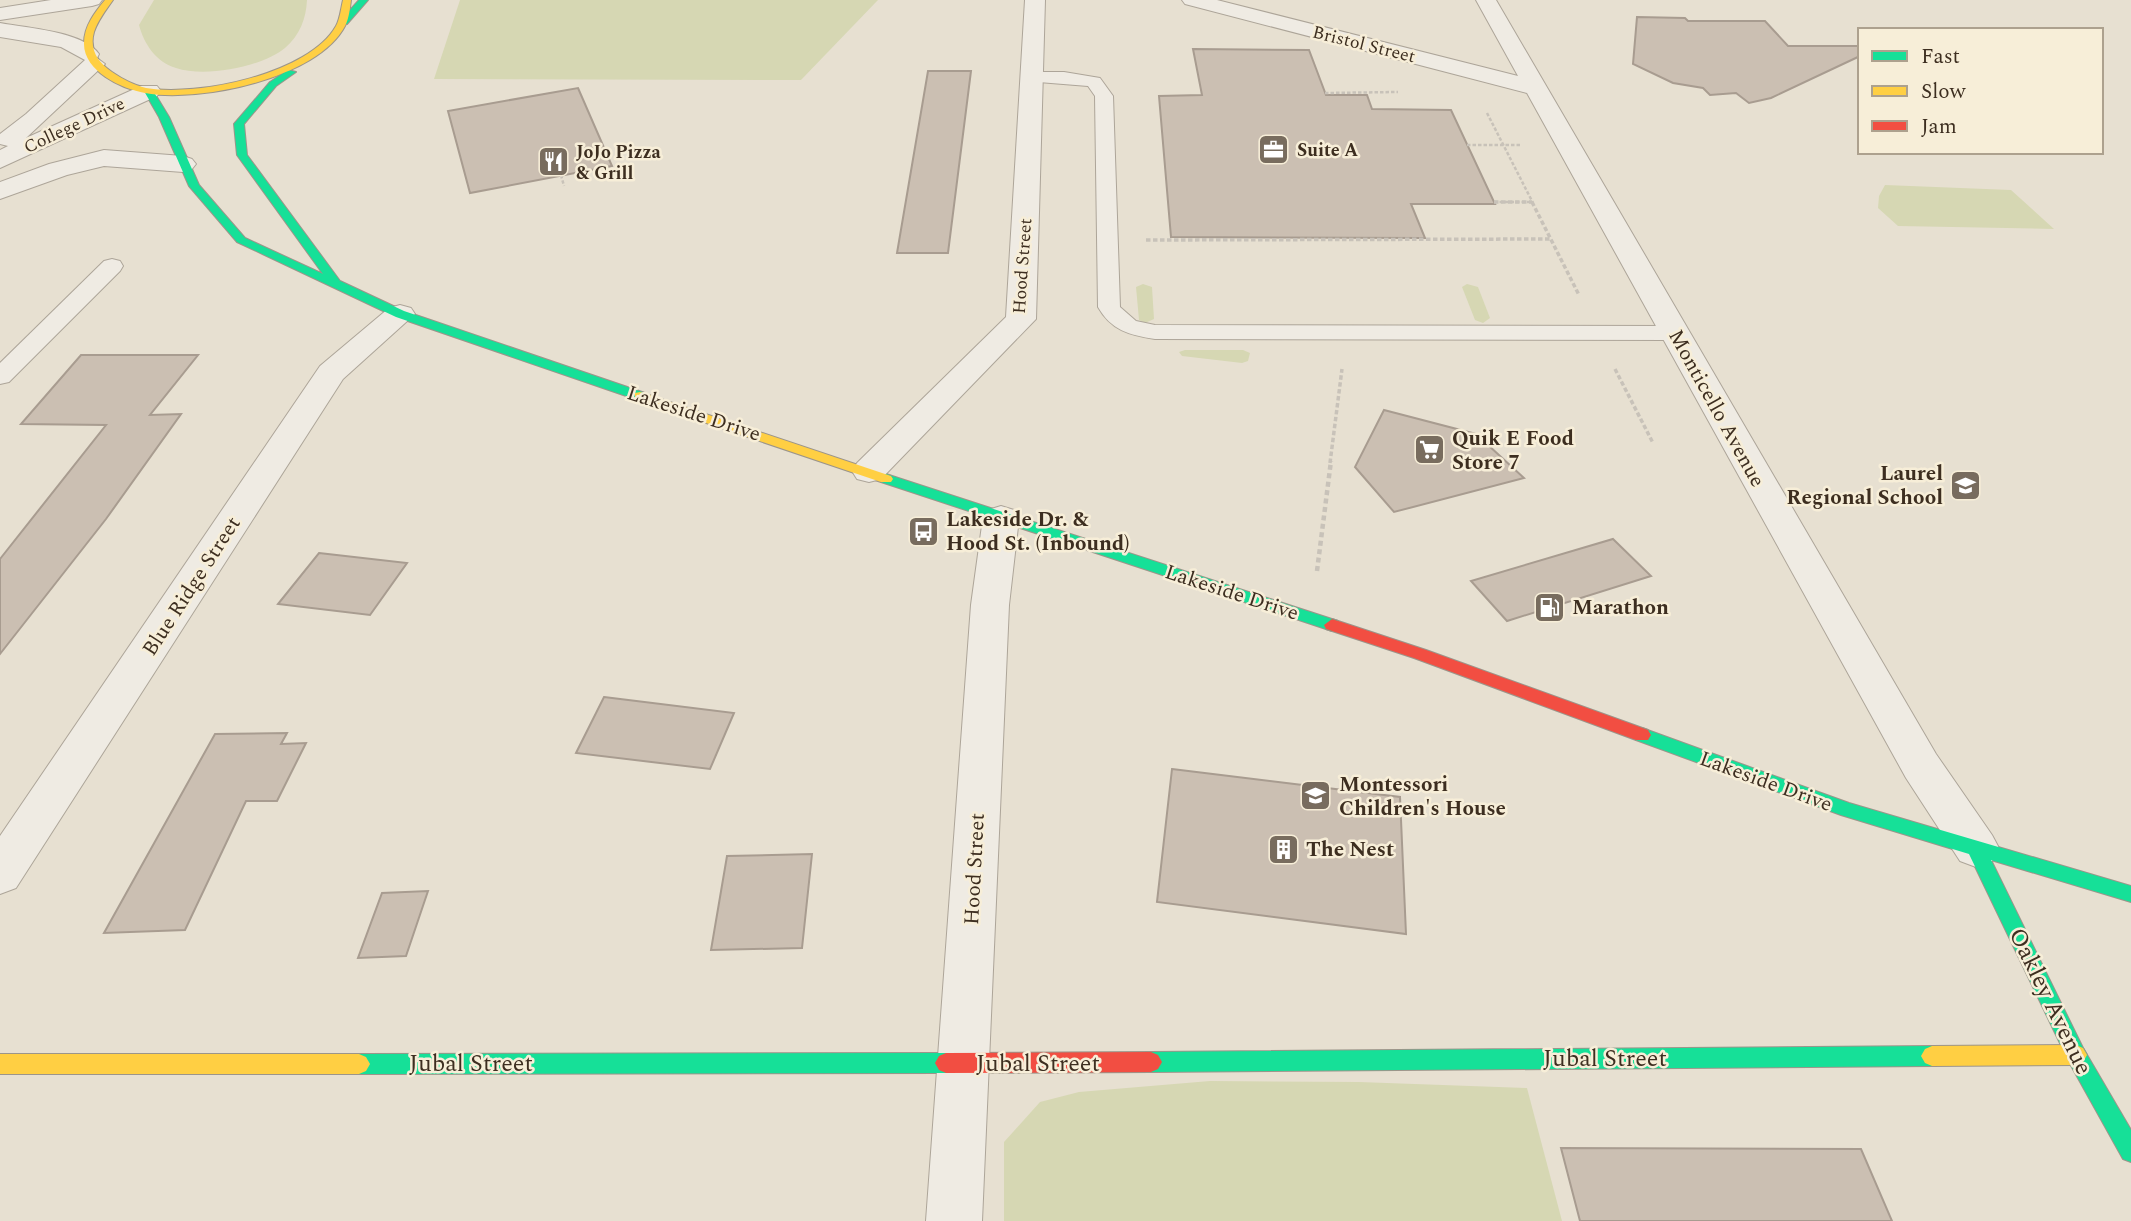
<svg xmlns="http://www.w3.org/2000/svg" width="2131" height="1221" viewBox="0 0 2131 1221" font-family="Spectral,serif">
<rect width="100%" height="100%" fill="#e7e0d1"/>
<!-- green -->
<g fill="#d6d7b3">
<path d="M 154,0 L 307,0 C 306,19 300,35 285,48 C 262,67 205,78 176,68 C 156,62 144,44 139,25 Z"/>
<polygon points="460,0 878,0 801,80 434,79"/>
<polygon points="1885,185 2011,190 2054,229 1898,226 1878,208 1879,196"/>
<polygon points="1143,284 1152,287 1154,319 1145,323 1139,320 1136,287"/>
<polygon points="1467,284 1478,287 1490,318 1483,323 1475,320 1462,287"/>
<polygon points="1185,350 1243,350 1250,353 1248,361 1242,363 1182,356 1179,352"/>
<polygon points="1210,1081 1359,1082 1527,1088 1562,1221 1004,1221 1004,1142 1040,1102 1079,1092"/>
</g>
<!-- building -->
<g fill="#cbbfb2" stroke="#a89c90" stroke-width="2">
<polygon points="1637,17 1685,18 1688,21 1765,21 1788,46 1860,46 1860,56 1771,98 1749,103 1736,93 1710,95 1703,88 1673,83 1633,64"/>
<polygon points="1193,49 1309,50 1326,95 1367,95 1372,109 1451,110 1495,204 1411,204 1425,238 1171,237 1159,96 1202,95"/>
<polygon points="928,71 971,71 948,253 897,253"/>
<polygon points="578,88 612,166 470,193 448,111"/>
<polygon points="81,355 198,355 150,415 181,414 106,519 0,654 0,559 106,425 21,424"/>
<polygon points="1384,410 1476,434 1524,478 1394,512 1355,467"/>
<polygon points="1613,539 1651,576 1507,621 1471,581"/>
<polygon points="319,553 407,563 370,615 278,604"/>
<polygon points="604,697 734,713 710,769 576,753"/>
<polygon points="287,733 281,744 306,743 277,801 246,801 185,930 104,933 215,734"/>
<polygon points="1172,769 1400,797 1406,934 1157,902"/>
<polygon points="812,854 802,948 711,950 727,856"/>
<polygon points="428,891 406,956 358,958 382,893"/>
<polygon points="1561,1148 1861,1149 1892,1221 1580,1221"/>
</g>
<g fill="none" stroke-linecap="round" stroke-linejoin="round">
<defs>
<g id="lane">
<path d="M 1032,72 L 1064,72 L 1100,78 L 1113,96 L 1120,307 L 1136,321 L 1155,325 L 1675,326 L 1683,328 L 1687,333 L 1683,338 L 1675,340 L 1155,339 C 1129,335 1111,330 1098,307 L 1095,96 L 1088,86 L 1026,81 L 1023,77 Z"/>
<polygon points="112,259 120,261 123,266 120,271 9,382 0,384 0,363 104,261"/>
</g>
<g id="street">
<polygon points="51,0 102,0 99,4 92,6 0,20 0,8"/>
<polygon points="1025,0 1045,0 1036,319 881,479 869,482 857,479 852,471 857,463 1006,317"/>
<polygon points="1182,0 1217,0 1518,76 1476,0 1496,0 1936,754 1992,835 1999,848 1992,861 1976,867 1960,861 1906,778 1527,93 1185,4"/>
<path d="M 0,23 C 26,28 83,31 99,54 L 97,58 L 105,64 L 26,138 L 141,86 L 157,86 L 161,91 L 157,96 L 0,168 L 0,150 L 8,146 L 0,144 L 0,134 L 26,114 L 85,60 L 61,47 L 0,37 Z"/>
<polygon points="104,150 183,156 192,159 196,164 192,169 183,172 104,166 67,175 0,199 0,182 49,164"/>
<polygon points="400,305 411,308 415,314 343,379 16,888 0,894 0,836 320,366 389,308"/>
<polygon points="1001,506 1014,510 1019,518 1009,605 982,1221 926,1221 971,605 983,518 988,510"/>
</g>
<g id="fast">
<polygon points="359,0 368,0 347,24 341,24 341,20"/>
<polygon points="288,70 296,72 276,86 244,124 247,155 340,281 404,311 645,393 645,399 635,399 396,317 237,242 189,186 159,117 144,91 152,89 169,117 199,185 245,238 323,274 237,155 234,124 270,82"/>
<polygon points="886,474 1338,621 1340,625 1332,631 1326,629 881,482 879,479 881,476"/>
<polygon points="1642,728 1849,803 2131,886 2131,902 1991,860 2083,1048 2131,1130 2131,1162 2123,1159 2069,1062 1969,854 1841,815 1636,740 1633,735 1636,730"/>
<polygon points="1932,1046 1939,1049 1943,1056 1939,1063 1932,1066 1151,1072 1144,1069 1140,1062 1144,1055 1151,1052"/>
<polygon points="946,1053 953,1056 957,1063 953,1070 946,1073 359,1074 352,1071 348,1064 352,1057 359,1054"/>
</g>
<g id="slow">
<path d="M 105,0 L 113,0 C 106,10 98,20 94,32 C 89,49 98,63 112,72 C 122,79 134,85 146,88 C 197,97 309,74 336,26 C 340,19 341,8 343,0 L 351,0 C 350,8 349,19 345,26 C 318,78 200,103 145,93 C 122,89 83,71 84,43 C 84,26 95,12 105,0 Z"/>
<polygon points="640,392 891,476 893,479 891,482 881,482 635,399 635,393"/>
<polygon points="2076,1045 2083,1048 2087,1055 2083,1062 2076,1065 1932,1066 1925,1063 1921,1056 1925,1049 1932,1046"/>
<polygon points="0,1054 359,1054 366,1057 370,1064 366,1071 359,1074 0,1074"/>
</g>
<g id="jam">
<polygon points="1332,619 1426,650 1648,730 1651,735 1648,740 1636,740 1414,658 1326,629 1324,625"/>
<polygon points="1151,1052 1158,1055 1162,1062 1158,1069 1151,1072 946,1073 939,1070 935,1063 939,1056 946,1053"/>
</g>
</defs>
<!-- lane casing -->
<use href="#lane" stroke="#ada599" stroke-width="2"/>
<!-- street casing -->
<use href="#street" stroke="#ada599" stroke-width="2"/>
<!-- fast casing -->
<use href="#fast" stroke="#9c958a" stroke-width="2"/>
<!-- slow casing -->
<use href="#slow" stroke="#9c958a" stroke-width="2"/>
<!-- jam casing -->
<use href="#jam" stroke="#9c958a" stroke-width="2"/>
<!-- path-far2 -->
<g stroke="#c8c2b9" stroke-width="2.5" stroke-dasharray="3.5 2" stroke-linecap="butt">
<polyline points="1325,93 1398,92"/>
<polyline points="1487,113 1533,203"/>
<polyline points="1467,145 1522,145"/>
<polyline points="561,175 564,186"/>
<polyline points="1494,202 1532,202"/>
</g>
<!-- path-far1 -->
<g stroke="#c8c2b9" stroke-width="3.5" stroke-dasharray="4.5 2.5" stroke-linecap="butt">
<polyline points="1494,202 1532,202"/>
<polyline points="1532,202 1579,295"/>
<polyline points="1146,240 1551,239"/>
<polyline points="1615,369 1653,443"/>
<polyline points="1330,463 1342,369"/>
</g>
<!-- path -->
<polyline stroke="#c8c2b9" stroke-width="4.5" stroke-dasharray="5 3.5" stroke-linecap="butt" points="1317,571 1331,461"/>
<!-- lane -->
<use href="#lane" fill="#efebe3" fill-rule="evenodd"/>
<!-- street -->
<use href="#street" fill="#efebe3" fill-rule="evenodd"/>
<!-- fast -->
<use href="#fast" fill="#16e098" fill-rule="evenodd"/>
<!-- slow -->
<use href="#slow" fill="#ffcf43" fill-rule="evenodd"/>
<!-- jam -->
<use href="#jam" fill="#f24e42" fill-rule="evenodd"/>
</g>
<!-- icons -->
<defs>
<symbol id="office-square" viewBox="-11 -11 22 22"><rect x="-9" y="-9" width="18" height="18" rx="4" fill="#786c5e" stroke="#f7eed8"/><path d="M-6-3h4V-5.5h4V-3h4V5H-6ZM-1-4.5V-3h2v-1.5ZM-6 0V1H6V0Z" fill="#fff"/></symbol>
<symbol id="restaurant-square" viewBox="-11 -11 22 22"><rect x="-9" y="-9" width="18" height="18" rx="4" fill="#786c5e" stroke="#f7eed8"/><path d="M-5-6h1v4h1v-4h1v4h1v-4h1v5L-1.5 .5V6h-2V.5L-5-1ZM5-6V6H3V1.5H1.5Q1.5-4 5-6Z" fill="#fff"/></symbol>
<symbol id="supermarket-square" viewBox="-11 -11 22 22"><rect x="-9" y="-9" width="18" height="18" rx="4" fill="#786c5e" stroke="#f7eed8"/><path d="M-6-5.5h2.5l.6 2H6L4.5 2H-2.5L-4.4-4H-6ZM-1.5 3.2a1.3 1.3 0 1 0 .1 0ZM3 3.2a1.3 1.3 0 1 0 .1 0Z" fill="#fff"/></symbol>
<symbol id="school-square" viewBox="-11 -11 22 22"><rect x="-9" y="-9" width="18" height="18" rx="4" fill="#786c5e" stroke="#f7eed8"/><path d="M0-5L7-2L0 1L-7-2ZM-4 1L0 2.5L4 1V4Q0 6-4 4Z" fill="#fff"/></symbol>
<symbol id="bus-square" viewBox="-11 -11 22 22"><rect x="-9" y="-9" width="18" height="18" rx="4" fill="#786c5e" stroke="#f7eed8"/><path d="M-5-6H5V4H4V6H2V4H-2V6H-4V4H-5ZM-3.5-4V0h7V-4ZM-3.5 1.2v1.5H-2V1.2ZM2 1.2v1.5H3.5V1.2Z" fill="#fff"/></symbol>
<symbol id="fuel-square" viewBox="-11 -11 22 22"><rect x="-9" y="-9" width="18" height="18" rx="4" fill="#786c5e" stroke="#f7eed8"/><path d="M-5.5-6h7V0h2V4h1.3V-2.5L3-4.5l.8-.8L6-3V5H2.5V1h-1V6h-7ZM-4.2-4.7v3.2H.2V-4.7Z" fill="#fff"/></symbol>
<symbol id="building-square" viewBox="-11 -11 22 22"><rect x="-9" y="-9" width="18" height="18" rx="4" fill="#786c5e" stroke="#f7eed8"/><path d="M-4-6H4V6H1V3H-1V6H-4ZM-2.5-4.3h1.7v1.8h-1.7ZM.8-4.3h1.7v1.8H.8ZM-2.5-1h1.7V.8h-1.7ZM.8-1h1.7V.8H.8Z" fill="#fff"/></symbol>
</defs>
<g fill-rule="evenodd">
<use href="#office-square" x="1256" y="132" width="35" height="35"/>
<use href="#restaurant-square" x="536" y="144" width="35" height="35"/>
<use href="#supermarket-square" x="1412" y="432" width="35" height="35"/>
<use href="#school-square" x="1948" y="468" width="35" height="35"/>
<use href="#bus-square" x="906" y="514" width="35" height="35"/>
<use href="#fuel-square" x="1532" y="590" width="35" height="35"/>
<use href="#school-square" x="1298" y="778" width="35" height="35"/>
<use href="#building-square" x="1266" y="832" width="35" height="35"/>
</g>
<g text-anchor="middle" stroke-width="5" stroke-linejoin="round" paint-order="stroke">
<!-- far-street labels -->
<g font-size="18" fill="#3d2e20" stroke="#f7eed8">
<text transform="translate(1364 44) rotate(14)" y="6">Bristol Street</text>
<text transform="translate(74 125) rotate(-25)" y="6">College Drive</text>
<text transform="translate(1022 266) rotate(-86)" y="6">Hood Street</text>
</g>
<!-- far-poi labels -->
<g font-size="18" font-weight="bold" fill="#3d2e20" stroke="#f7eed8" text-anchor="start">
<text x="1297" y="156">Suite A</text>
<text x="576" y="158">JoJo Pizza<tspan x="576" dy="21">&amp; Grill</tspan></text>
</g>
<!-- street labels -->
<g font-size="21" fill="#3d2e20" stroke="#f7eed8">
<text transform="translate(1717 408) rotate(61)" y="7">Monticello Avenue</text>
<text transform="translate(694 413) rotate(18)" y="7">Lakeside Drive</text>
<text transform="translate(191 586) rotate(-57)" y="7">Blue Ridge Street</text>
<text transform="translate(1232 592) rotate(18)" y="7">Lakeside Drive</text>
<text transform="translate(1766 781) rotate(20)" y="7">Lakeside Drive</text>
<text transform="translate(974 869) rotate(-87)" y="7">Hood Street</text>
</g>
<!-- poi labels -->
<g font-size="21" font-weight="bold" fill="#3d2e20" stroke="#f7eed8" text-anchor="start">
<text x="1452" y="445">Quik E Food<tspan x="1452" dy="24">Store 7</tspan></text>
<text x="1943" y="480" text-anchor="end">Laurel<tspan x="1943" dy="24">Regional School</tspan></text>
<text x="946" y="526">Lakeside Dr. &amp;<tspan x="946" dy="24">Hood St. (Inbound)</tspan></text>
<text x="1572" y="614">Marathon</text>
<text x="1339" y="791">Montessori<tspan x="1339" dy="24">Children's House</tspan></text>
<text x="1306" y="856">The Nest</text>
</g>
<!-- near-street labels -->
<g font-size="24" fill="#3d2e20" stroke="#f7eed8">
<text transform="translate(2051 1001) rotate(64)" y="8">Oakley Avenue</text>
<text x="1605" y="1066">Jubal Street</text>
<text x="471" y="1071">Jubal Street</text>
<text x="1038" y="1071">Jubal Street</text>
</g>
</g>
<!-- legend -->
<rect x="1858" y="28" width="245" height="126" fill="#f7eed8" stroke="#ada18e" stroke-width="2"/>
<rect x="1872" y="51" width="35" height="10" fill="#16e098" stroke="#ada18e" stroke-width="2"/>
<text x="1921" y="63" font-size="21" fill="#3d2e20">Fast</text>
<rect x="1872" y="86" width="35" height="10" fill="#ffcf43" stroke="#ada18e" stroke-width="2"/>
<text x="1921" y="98" font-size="21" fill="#3d2e20">Slow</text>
<rect x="1872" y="121" width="35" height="10" fill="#f24e42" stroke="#ada18e" stroke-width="2"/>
<text x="1921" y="133" font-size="21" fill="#3d2e20">Jam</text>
</svg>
